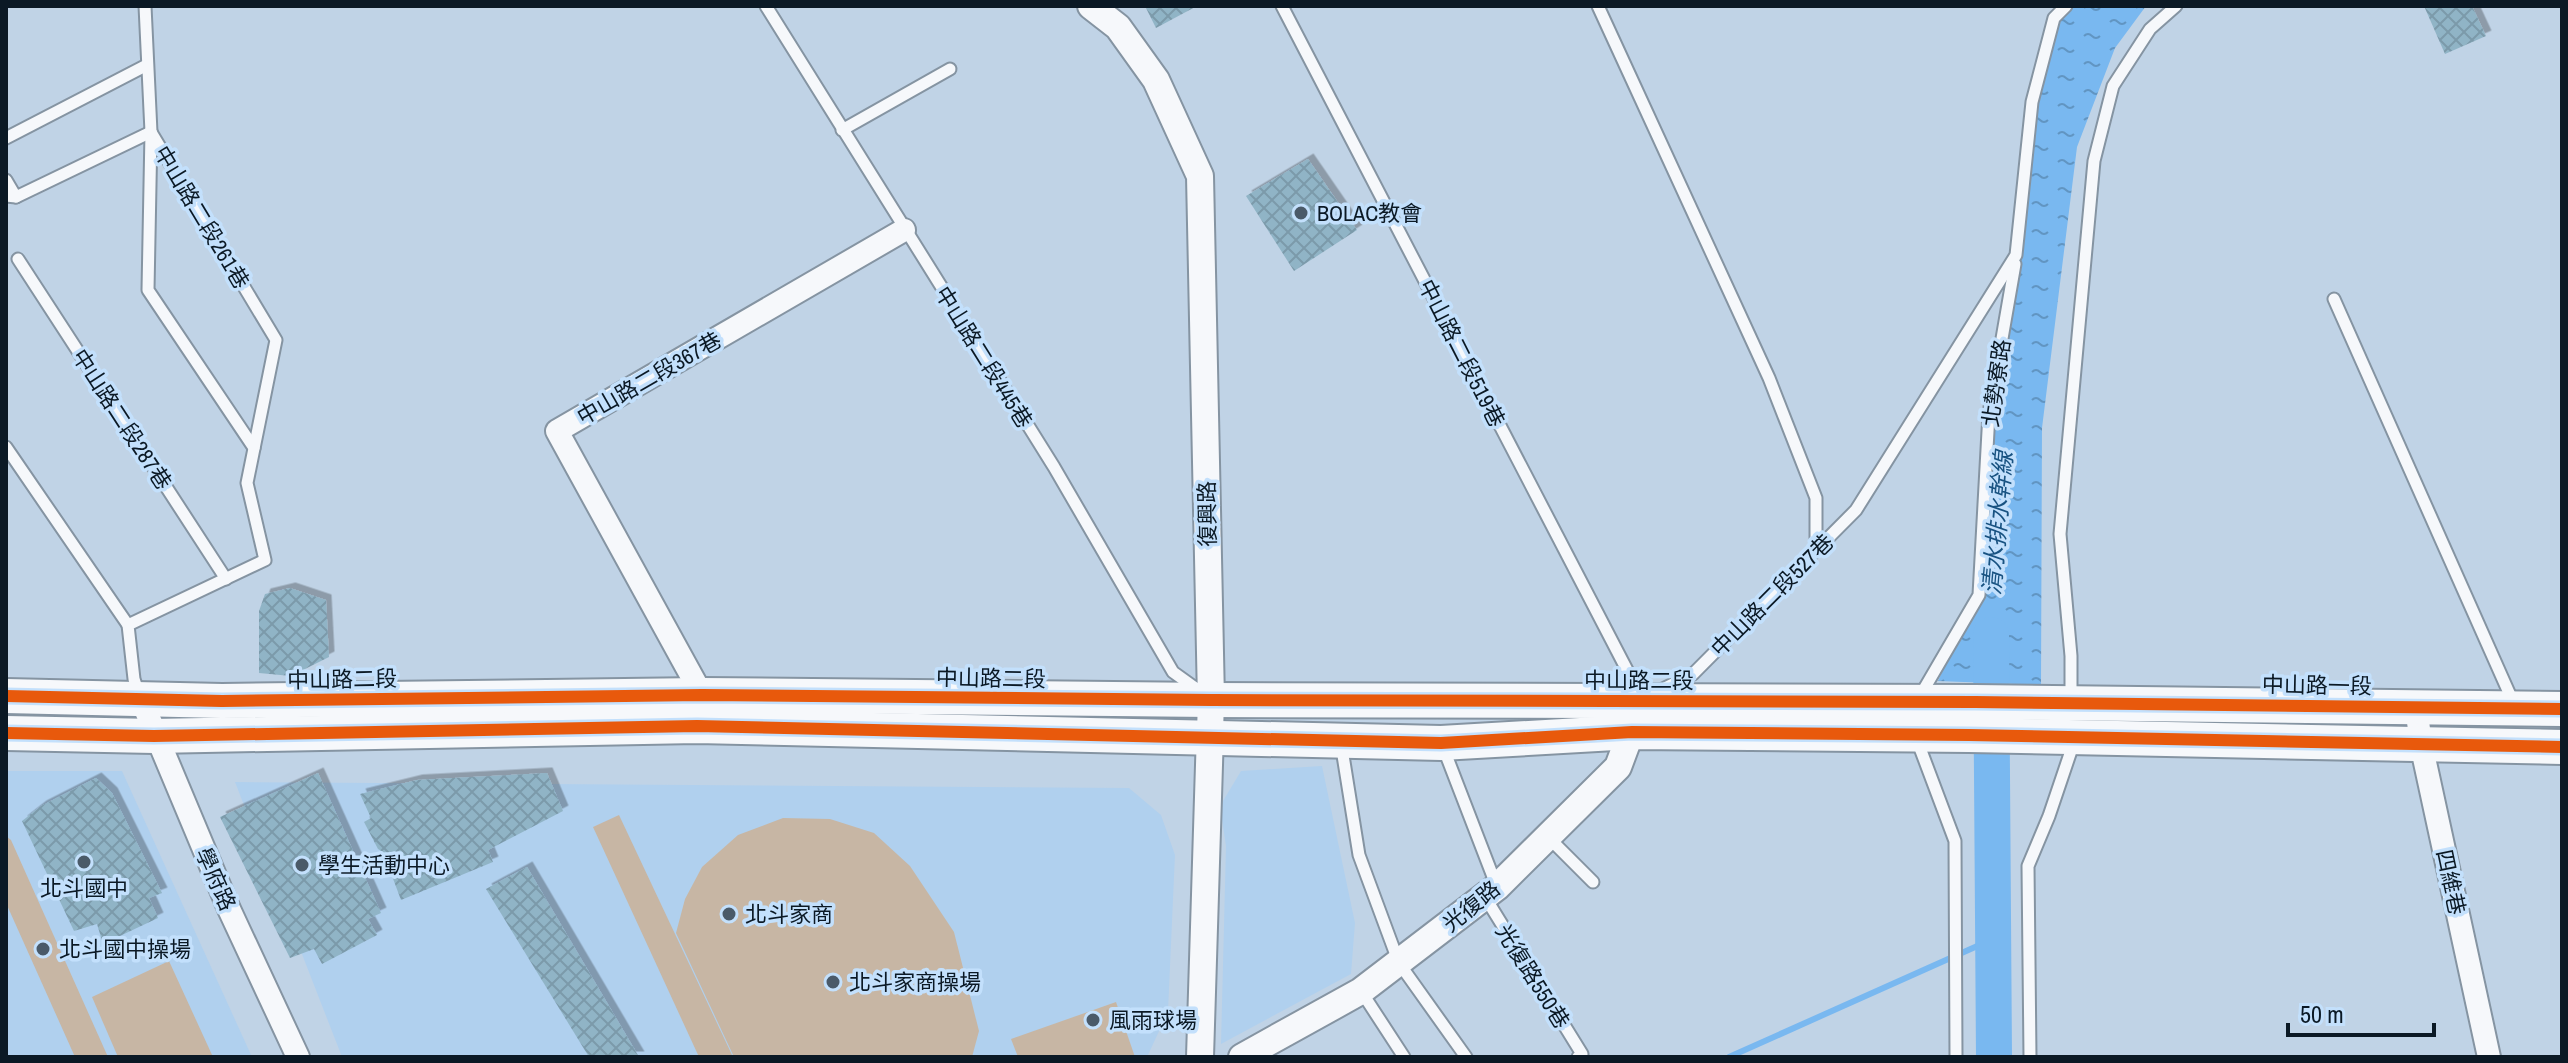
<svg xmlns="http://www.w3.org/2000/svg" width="2568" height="1063" viewBox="0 0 2568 1063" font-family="'Archivo Narrow','Noto Sans TC',sans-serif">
<defs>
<pattern id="water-ripples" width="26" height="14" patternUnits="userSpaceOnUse" patternTransform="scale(2)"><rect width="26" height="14" fill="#79b8f0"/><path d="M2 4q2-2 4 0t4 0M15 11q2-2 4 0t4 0" fill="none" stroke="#6195c2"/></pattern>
<pattern id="building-cross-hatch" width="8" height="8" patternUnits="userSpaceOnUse" patternTransform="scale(2)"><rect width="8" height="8" fill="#90b4c6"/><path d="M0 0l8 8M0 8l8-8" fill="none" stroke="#7b9aaa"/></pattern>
<filter id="shadow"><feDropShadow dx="5.5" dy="-5.5" stdDeviation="0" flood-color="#0004"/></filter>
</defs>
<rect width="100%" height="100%" fill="#c0d3e6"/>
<!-- built -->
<g fill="#b0d0ee">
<polygon points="1322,766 1355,923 1351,974 1221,1044 1226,846 1220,806 1241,771"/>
<polygon points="6,771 122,771 252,1057 6,1057"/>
<polygon points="235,782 1129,788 1161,815 1175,855 1168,1012 1147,1057 342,1057"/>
</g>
<!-- green -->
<g fill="#c7b6a4">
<polygon points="619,815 733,1057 699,1057 593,827"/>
<polygon points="783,818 830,819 874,833 910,866 954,932 979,1031 972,1057 734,1057 676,933 685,899 702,867 738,835"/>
<polygon points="6,836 11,840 108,1057 75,1057 6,903"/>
<polygon points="169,961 213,1057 118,1057 92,997"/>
<polygon points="1116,1002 1135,1057 1018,1057 1011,1039"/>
</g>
<!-- water -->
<polygon fill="url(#water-ripples)" points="2064,6 2146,6 2115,48 2077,147 2042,428 2041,685 1938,681 1974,598 2031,126"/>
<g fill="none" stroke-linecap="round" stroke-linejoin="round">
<!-- stream -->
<polyline stroke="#79b8f0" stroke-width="6" points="1729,1057 1993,939"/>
<!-- river -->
<polyline stroke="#79b8f0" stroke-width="36" points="1991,635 1994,1057"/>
</g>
<!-- building -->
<g fill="url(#building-cross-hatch)" filter="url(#shadow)">
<polygon points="1145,6 1197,6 1156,28"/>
<polygon points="2424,6 2472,6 2486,36 2445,54"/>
<polygon points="1308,159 1357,230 1294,271 1246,196"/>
<polygon points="290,588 326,600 329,657 291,676 259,673 259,611 265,594"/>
<polygon points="318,773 381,913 368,919 377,935 322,964 314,949 290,958 220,817"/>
<polygon points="547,773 563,811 488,850 493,862 401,900 383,852 378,849 364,822 371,818 360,794 417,780"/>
<polygon points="96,778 112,793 162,893 149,898 158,918 103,944 97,924 74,931 22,821 41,806"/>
<polygon points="527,867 639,1057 589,1057 486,889"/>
</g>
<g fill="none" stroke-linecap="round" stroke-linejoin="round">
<defs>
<g id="service">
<polyline points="145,6 151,132 148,290 254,448"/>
<polyline points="766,6 1054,467 1173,672 1198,690"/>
<polyline points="1282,6 1640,695"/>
<polyline points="1598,6 1769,378 1816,498 1816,550"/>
<polyline points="842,130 950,69"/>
<polyline points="6,138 147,65"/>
<polyline points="6,180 16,197"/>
<polyline points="6,196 16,197 151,132"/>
<polyline points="18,259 226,579"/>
<polyline points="2334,299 2514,704"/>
<polyline points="6,447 128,625"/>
<polyline points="1663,689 1693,674 1856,510 2016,255 2032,102 2054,18 2066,6"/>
<polyline points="139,695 134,679 128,625 265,560 247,483 276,340 151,132"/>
<polyline points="1920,696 1979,595 1989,413 2015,264"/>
<polyline points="2071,698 2071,656 2060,534 2094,161 2113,86 2150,29 2176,6"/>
<polyline points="1917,740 1955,841 1956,1057"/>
<polyline points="1341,743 1359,855 1399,963 1466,1057"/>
<polyline points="1443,747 1497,887"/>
<polyline points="1548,837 1593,882"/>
<polyline points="1485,897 1582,1054 1578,1057"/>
<polyline points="1361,991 1404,1057"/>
<polyline points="2030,1057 2028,866 2049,816 2074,742"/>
</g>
<g id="minor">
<polyline points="141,699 229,909 298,1057"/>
<polyline points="700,705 702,695 557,431 904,230"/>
<polyline points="2416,707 2421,744 2489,1057"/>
</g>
<g id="tertiary">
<polyline points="1091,6 1118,27 1156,80 1200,176 1211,700 1200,1057"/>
<polyline points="1242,1057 1361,991 1497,887 1618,767 1637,716"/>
</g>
<g id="primary">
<polyline points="6,696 222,701 702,695 1211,700 1975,702 2562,709"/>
<polyline points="6,733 154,736 697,726 1441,743 1632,732 1969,735 2562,747"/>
</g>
</defs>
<!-- service casing -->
<use href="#service" stroke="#8594a2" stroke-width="15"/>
<!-- minor casing -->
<use href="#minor" stroke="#8594a2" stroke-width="26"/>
<!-- tertiary casing -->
<use href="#tertiary" stroke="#8594a2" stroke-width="30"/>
<!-- primary casing -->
<use href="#primary" stroke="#8594a2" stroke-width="38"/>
<!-- service -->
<use href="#service" stroke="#f6f8fb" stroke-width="11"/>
<!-- minor -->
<use href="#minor" stroke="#f6f8fb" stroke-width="22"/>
<!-- tertiary -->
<use href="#tertiary" stroke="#f6f8fb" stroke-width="26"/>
<!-- primary -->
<use href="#primary" stroke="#f6f8fb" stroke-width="34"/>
<defs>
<g id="cycleway">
<polyline points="6,696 222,701 702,695 1211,700 1975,702 2562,709"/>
<polyline points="6,733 154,736 697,726 1441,743 1632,732 1969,735 2562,747"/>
</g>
</defs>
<!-- cycleway casing -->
<use href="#cycleway" stroke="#c3e0fc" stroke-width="17"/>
<!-- cycleway -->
<use href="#cycleway" stroke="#e8590c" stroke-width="12"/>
</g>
<!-- markers -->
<g fill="#4a5a69" stroke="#c3e0fc" stroke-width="3">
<circle cx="1301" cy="213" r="8"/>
<circle cx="84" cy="862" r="8"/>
<circle cx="302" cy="865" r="8"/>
<circle cx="729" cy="914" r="8"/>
<circle cx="43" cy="949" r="8"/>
<circle cx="833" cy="982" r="8"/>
<circle cx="1093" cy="1020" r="8"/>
</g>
<g text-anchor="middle" stroke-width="7" stroke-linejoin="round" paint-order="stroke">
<!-- poi labels -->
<g font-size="22" fill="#0b1925" stroke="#c3e0fc" text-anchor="start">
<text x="1317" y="221">BOLAC教會</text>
<text x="318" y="873">學生活動中心</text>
<text x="84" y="896" text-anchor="middle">北斗國中</text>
<text x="745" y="922">北斗家商</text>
<text x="59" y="957">北斗國中操場</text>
<text x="849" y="990">北斗家商操場</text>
<text x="1109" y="1028">風雨球場</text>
</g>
<!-- street labels -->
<g font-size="22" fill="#0b1925" stroke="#c3e0fc">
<text transform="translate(202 217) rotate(59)" y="8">中山路二段261巷</text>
<text transform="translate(1462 353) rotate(63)" y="8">中山路二段519巷</text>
<text transform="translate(984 357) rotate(58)" y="8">中山路二段445巷</text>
<text transform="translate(649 378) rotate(-30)" y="8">中山路二段367巷</text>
<text transform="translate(1996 383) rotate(-82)" y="8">北勢寮路</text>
<text transform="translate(122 419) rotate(57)" y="8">中山路二段287巷</text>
<text transform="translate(1207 514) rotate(-91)" y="8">復興路</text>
<text transform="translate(1772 595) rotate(-45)" y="8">中山路二段527巷</text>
<text transform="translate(991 678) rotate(1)" y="8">中山路二段</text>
<text transform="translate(342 679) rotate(-1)" y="8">中山路二段</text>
<text x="1639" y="688">中山路二段</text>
<text transform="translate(2317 685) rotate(1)" y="8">中山路一段</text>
<text transform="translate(216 879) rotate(66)" y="8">學府路</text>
<text transform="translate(2451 882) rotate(78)" y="8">四維巷</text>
<text transform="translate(1471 906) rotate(-39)" y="8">光復路</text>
<text transform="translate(1533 976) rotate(58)" y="8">光復路550巷</text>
</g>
<!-- water labels -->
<g font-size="24" font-style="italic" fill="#185281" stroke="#c3e0fc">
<text transform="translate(1998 523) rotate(-85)" y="8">清水排水幹線</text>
</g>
</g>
<!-- border -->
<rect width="2568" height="1063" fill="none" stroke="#0b1925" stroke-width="16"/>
<!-- scale -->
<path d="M2288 1023v12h146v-12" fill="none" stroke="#0b1925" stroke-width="4"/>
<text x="2300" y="1023" font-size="24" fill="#0b1925" stroke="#c3e0fc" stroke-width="6" paint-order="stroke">50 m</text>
</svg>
